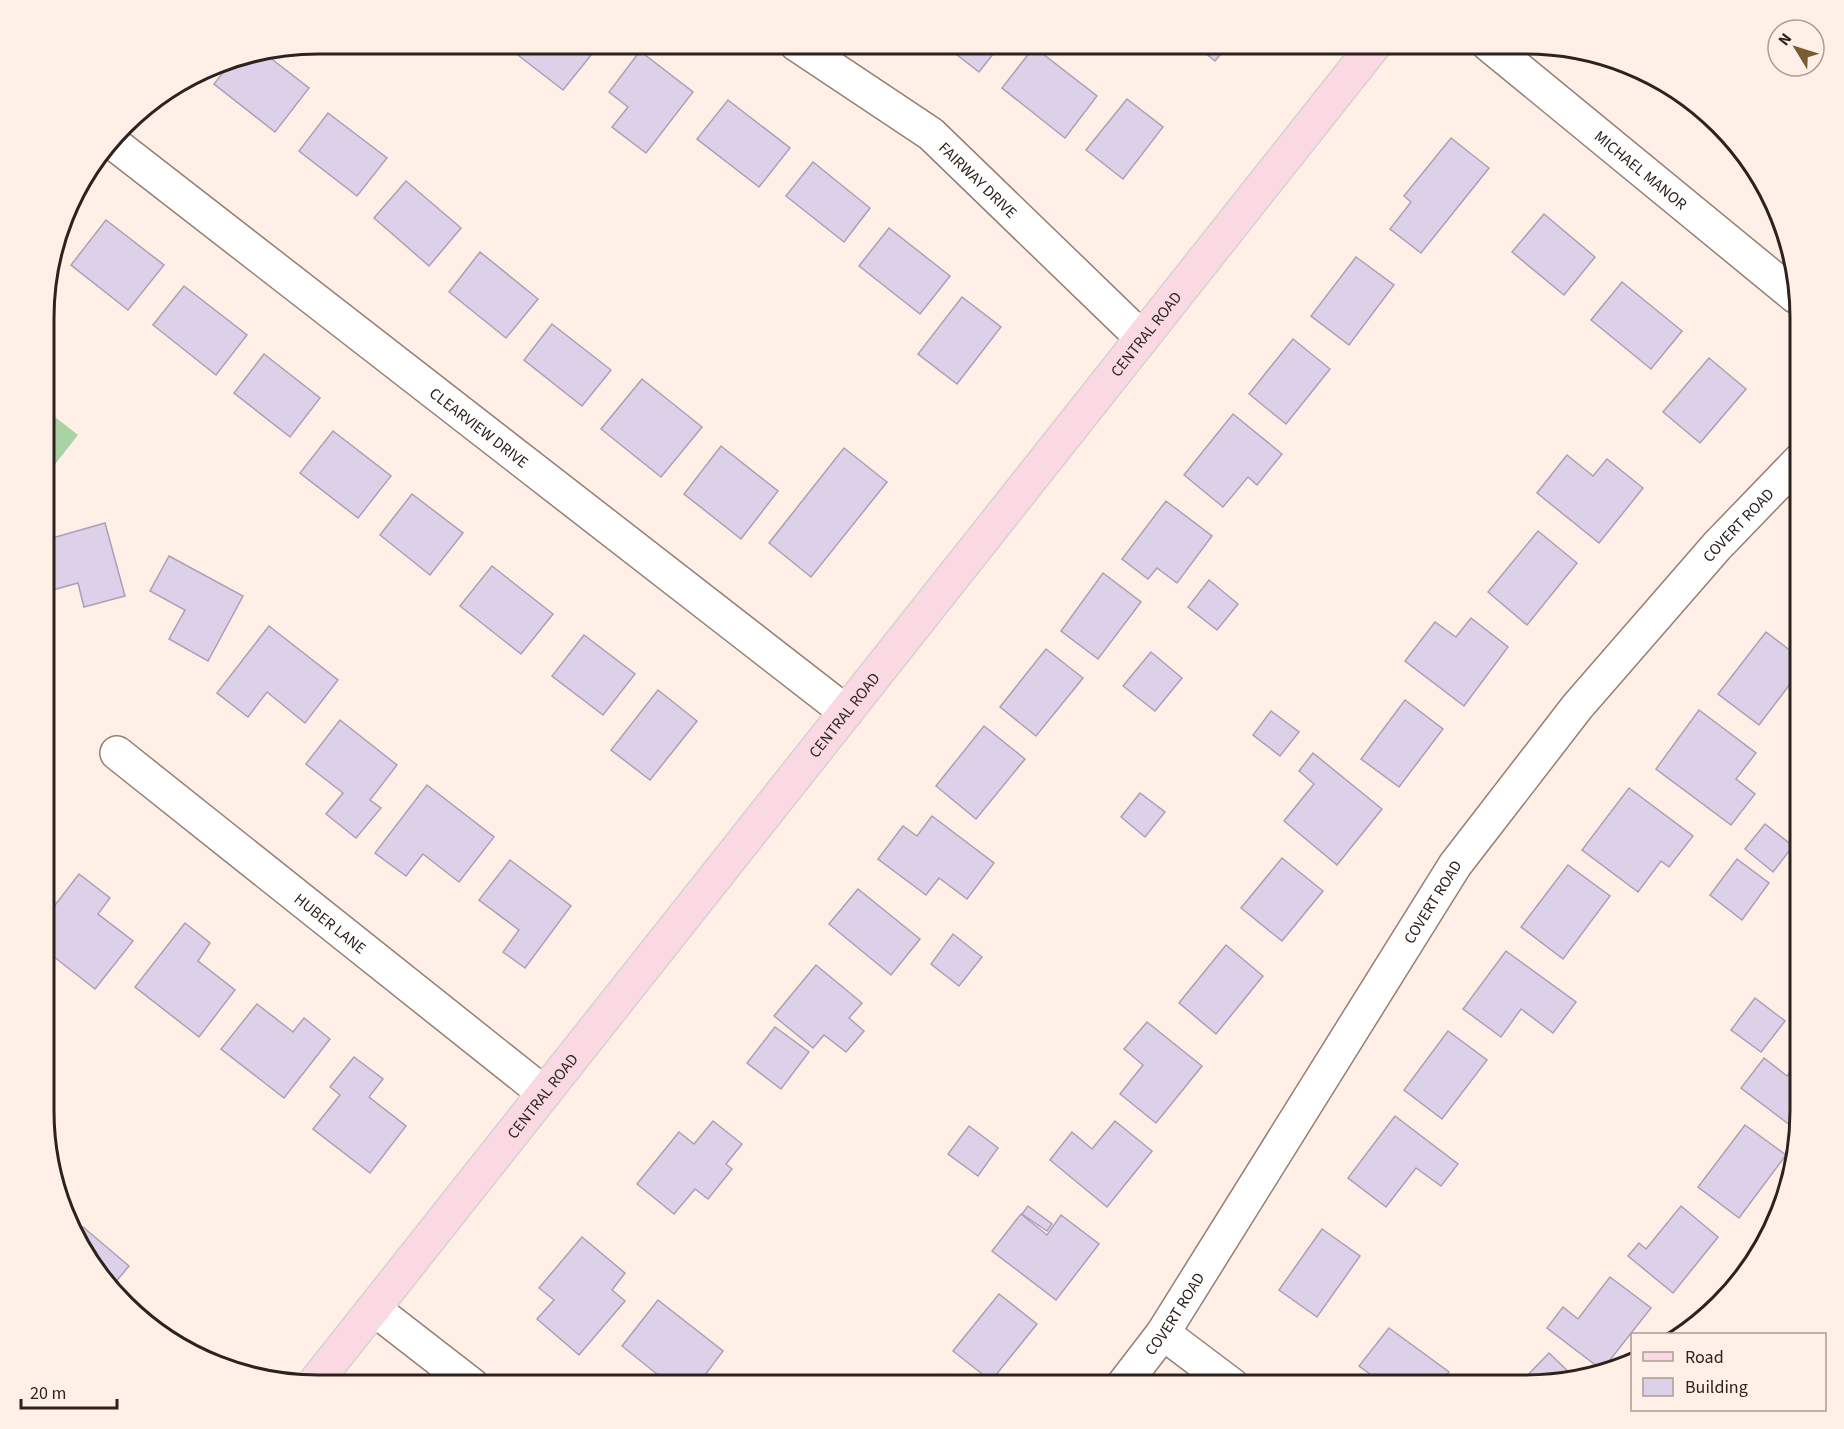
<svg xmlns="http://www.w3.org/2000/svg" width="1844" height="1429" viewBox="0 0 1844 1429" font-family="'Source Sans 3',sans-serif">
<rect width="100%" height="100%" fill="#ffefe7"/>
<!-- green -->
<polygon fill="#a9d3a4" points="46,410 78,435 45,477"/>
<!-- building -->
<g fill="#dcd1e8" stroke="#aba0b6" stroke-width="1.5">
<polygon points="506,44 600,44 563,90 505,45"/>
<polygon points="943,44 1001,44 979,72"/>
<polygon points="1194,44 1229,44 1215,61"/>
<polygon points="1034,47 1097,96 1065,138 1002,88"/>
<polygon points="640,51 693,92 646,153 612,127 628,107 609,92"/>
<polygon points="264,53 309,88 275,132 214,84 235,57"/>
<polygon points="1127,99 1163,127 1123,179 1086,150"/>
<polygon points="728,100 790,148 759,187 697,139"/>
<polygon points="328,113 387,158 357,196 299,151"/>
<polygon points="1451,138 1489,168 1421,253 1390,229 1411,202 1404,196"/>
<polygon points="813,162 870,208 844,242 786,196"/>
<polygon points="406,181 461,228 429,266 374,218"/>
<polygon points="72,206 77,210 65,226"/>
<polygon points="1544,214 1595,257 1564,295 1512,252"/>
<polygon points="106,220 164,265 128,310 71,265"/>
<polygon points="889,228 950,276 920,314 859,266"/>
<polygon points="480,252 538,299 506,338 449,292"/>
<polygon points="1356,257 1394,285 1349,345 1311,316"/>
<polygon points="1622,282 1682,331 1651,369 1591,320"/>
<polygon points="184,286 247,335 216,375 153,325"/>
<polygon points="962,297 1001,327 957,384 918,354"/>
<polygon points="552,324 611,370 582,406 524,360"/>
<polygon points="1293,339 1330,369 1286,424 1249,394"/>
<polygon points="264,354 320,398 290,437 234,393"/>
<polygon points="1709,358 1746,389 1700,443 1663,412"/>
<polygon points="642,379 702,427 661,477 601,429"/>
<polygon points="1233,414 1282,454 1257,485 1248,477 1223,507 1184,475"/>
<polygon points="333,431 391,476 358,518 300,473"/>
<polygon points="721,446 778,491 741,539 684,494"/>
<polygon points="844,448 887,482 811,577 769,543"/>
<polygon points="1567,455 1593,476 1607,459 1643,488 1599,543 1537,493"/>
<polygon points="412,494 463,533 430,575 380,535"/>
<polygon points="1166,501 1212,536 1177,583 1157,568 1148,579 1122,559"/>
<polygon points="105,523 125,596 84,607 78,583 49,591 45,577 45,540"/>
<polygon points="1538,531 1577,563 1527,625 1488,592"/>
<polygon points="169,556 243,596 208,661 169,639 185,610 150,591"/>
<polygon points="492,566 553,614 521,654 460,606"/>
<polygon points="1103,573 1141,602 1098,659 1061,631"/>
<polygon points="1209,580 1238,604 1217,630 1188,607"/>
<polygon points="1471,618 1508,647 1464,706 1405,661 1435,622 1456,637"/>
<polygon points="269,626 338,680 305,723 267,692 248,717 217,693"/>
<polygon points="1766,632 1800,658 1800,671 1759,725 1718,694"/>
<polygon points="584,635 635,674 603,715 552,676"/>
<polygon points="1046,649 1083,678 1036,736 1000,707"/>
<polygon points="1151,652 1182,678 1155,711 1123,686"/>
<polygon points="658,690 697,721 650,780 611,750"/>
<polygon points="1405,700 1443,729 1399,787 1361,759"/>
<polygon points="1699,710 1756,753 1736,779 1755,794 1731,825 1656,769"/>
<polygon points="1271,711 1299,732 1280,756 1253,735"/>
<polygon points="340,720 397,765 370,800 381,808 356,838 326,814 343,793 306,764"/>
<polygon points="984,726 1025,759 976,819 936,786"/>
<polygon points="1313,753 1382,809 1337,865 1284,821 1314,784 1299,771"/>
<polygon points="427,785 494,837 459,882 423,854 406,876 375,853"/>
<polygon points="1629,788 1693,836 1669,867 1661,861 1638,892 1582,850"/>
<polygon points="1140,793 1165,812 1145,837 1121,817"/>
<polygon points="932,816 994,863 967,899 939,878 926,895 878,859 903,826 917,836"/>
<polygon points="1765,824 1793,846 1773,872 1745,849"/>
<polygon points="1282,858 1323,891 1282,941 1241,908"/>
<polygon points="1737,859 1769,883 1742,920 1710,895"/>
<polygon points="510,860 571,906 525,968 503,952 519,930 479,900"/>
<polygon points="1568,865 1610,896 1563,959 1521,927"/>
<polygon points="79,874 110,898 98,914 133,941 95,989 44,949 45,918"/>
<polygon points="858,889 920,939 891,975 829,924"/>
<polygon points="185,923 210,943 198,961 235,990 199,1037 135,987"/>
<polygon points="953,934 982,957 959,986 931,964"/>
<polygon points="1226,945 1263,976 1216,1034 1179,1003"/>
<polygon points="1506,951 1576,1002 1553,1033 1521,1009 1501,1037 1463,1009"/>
<polygon points="816,965 862,1003 849,1018 864,1031 846,1052 824,1035 813,1048 774,1016"/>
<polygon points="1755,998 1785,1021 1761,1052 1731,1030"/>
<polygon points="257,1004 293,1032 304,1018 330,1039 284,1098 221,1049"/>
<polygon points="1147,1022 1202,1066 1156,1123 1120,1094 1143,1065 1124,1049"/>
<polygon points="775,1027 809,1052 781,1089 747,1063"/>
<polygon points="1448,1031 1487,1060 1442,1119 1404,1090"/>
<polygon points="354,1057 383,1079 369,1097 406,1126 370,1173 313,1129 340,1095 330,1087"/>
<polygon points="1764,1058 1787,1076 1800,1059 1799,1132 1741,1088"/>
<polygon points="1395,1116 1458,1164 1441,1186 1416,1168 1386,1207 1348,1178"/>
<polygon points="713,1121 742,1144 726,1164 732,1169 708,1199 695,1189 674,1214 637,1184 679,1132 694,1144"/>
<polygon points="1115,1121 1152,1151 1107,1207 1050,1160 1072,1132 1092,1149"/>
<polygon points="1745,1125 1786,1155 1739,1218 1698,1187"/>
<polygon points="969,1126 998,1148 978,1176 948,1154"/>
<polygon points="1028,1206 1052,1224 1047,1231 1022,1214"/>
<polygon points="1681,1206 1718,1237 1673,1293 1628,1256 1639,1243 1646,1249"/>
<polygon points="1021,1214 1047,1235 1061,1215 1099,1244 1056,1300 992,1251"/>
<polygon points="83,1227 129,1266 113,1285 75,1236"/>
<polygon points="1322,1229 1360,1256 1317,1317 1279,1290"/>
<polygon points="582,1237 625,1273 612,1290 625,1301 579,1355 537,1319 554,1300 539,1288"/>
<polygon points="1610,1277 1651,1308 1602,1370 1547,1328 1563,1307 1578,1319"/>
<polygon points="999,1294 1037,1324 991,1381 953,1351"/>
<polygon points="658,1300 723,1351 705,1375 714,1382 711,1385 666,1385 668,1383 622,1346"/>
<polygon points="1389,1328 1449,1372 1439,1385 1385,1385 1359,1366"/>
<polygon points="1549,1353 1573,1376 1526,1386 1518,1385"/>
<polygon points="944,1374 957,1385 935,1385"/>
</g>
<g fill="none" stroke-linecap="round" stroke-linejoin="round">
<defs>
<g id="minor">
<path id="s1" d="M 796,44 L 931,134 L 1142,338"/>
<path id="s2" d="M 1488,44 L 1795,296"/>
<path id="s3" d="M 112,142 L 846,712"/>
<path id="s4" d="M 117,753 L 544,1093"/>
<polyline points="374,1309 472,1385"/>
<polyline points="1163,1333 1232,1385"/>
<path id="s5" d="M 1123,1385 L 1163,1333 L 1455,865 L 1577,707 L 1717,546 L 1800,460"/>
</g>
<g id="major">
<path id="s6" d="M 313,1385 L 1375,44"/>
</g>
</defs>
<!-- minor casing -->
<use href="#minor" stroke="#957f73" stroke-width="36"/>
<!-- major casing -->
<use href="#major" stroke="#d5d3d2" stroke-width="36"/>
<!-- minor -->
<use href="#minor" stroke="#fff" stroke-width="33"/>
<!-- major -->
<use href="#major" stroke="#fad9e2" stroke-width="33"/>
</g>
<g text-anchor="middle" stroke-width="6" stroke-linejoin="round" paint-order="stroke">
<!-- street labels -->
<g font-size="16" fill="#2c231e" stroke="#ffefe7">
<text dy="6" stroke="none"><textPath href="#s2" startOffset="198">MICHAEL MANOR</textPath></text>
<text dy="6" stroke="none"><textPath href="#s1" startOffset="228">FAIRWAY DRIVE</textPath></text>
<text dy="6" stroke="none"><textPath href="#s6" startOffset="1341">CENTRAL ROAD</textPath></text>
<text dy="6" stroke="none"><textPath href="#s3" startOffset="465">CLEARVIEW DRIVE</textPath></text>
<text dy="6" stroke="none"><textPath href="#s5" startOffset="1060">COVERT ROAD</textPath></text>
<text dy="6" stroke="none"><textPath href="#s6" startOffset="855">CENTRAL ROAD</textPath></text>
<text dy="6" stroke="none"><textPath href="#s5" startOffset="574">COVERT ROAD</textPath></text>
<text dy="6" stroke="none"><textPath href="#s4" startOffset="273">HUBER LANE</textPath></text>
<text dy="6" stroke="none"><textPath href="#s6" startOffset="369">CENTRAL ROAD</textPath></text>
<text dy="6" stroke="none"><textPath href="#s5" startOffset="88">COVERT ROAD</textPath></text>
</g>
</g>
<!-- crop -->
<path d="M0 0H1844V1429H0ZM318 54H1526A264 264 0 0 1 1790 318V1111A264 264 0 0 1 1526 1375H318A264 264 0 0 1 54 1111V318A264 264 0 0 1 318 54Z" fill="#ffefe7" fill-rule="evenodd"/>
<path fill="none" stroke="#2c231e" stroke-width="3" d="M318 54H1526A264 264 0 0 1 1790 318V1111A264 264 0 0 1 1526 1375H318A264 264 0 0 1 54 1111V318A264 264 0 0 1 318 54Z"/>
<!-- legend -->
<rect x="1631" y="1333" width="195" height="78" fill="#ffefe7" stroke="#ab9d97" stroke-width="1.5"/>
<rect x="1643" y="1352" width="30" height="9" fill="#fad9e2" stroke="#ab9d97" stroke-width="1.5"/>
<text x="1685" y="1363" font-size="18" fill="#2c231e">Road</text>
<rect x="1643" y="1378" width="30" height="18" fill="#dcd1e8" stroke="#ab9d97" stroke-width="1.5"/>
<text x="1685" y="1393" font-size="18" fill="#2c231e">Building</text>
<!-- north arrow -->
<g transform="translate(1796 48) rotate(308)"><circle r="28" fill="#ffefe7" stroke="#ab9d97" stroke-width="1.5"/>
<path d="M0-4.5L10 22L0 15L-10 22Z" fill="#795d30"/>
<text y="-9" font-size="16" font-weight="bold" text-anchor="middle" fill="#2c231e">N</text>
</g>
<!-- scale -->
<path d="M21 1399v9h96v-9" fill="none" stroke="#2c231e" stroke-width="3"/>
<text x="30" y="1399" font-size="18" fill="#2c231e" stroke="#ffefe7" stroke-width="4.5" paint-order="stroke">20 m</text>
</svg>
